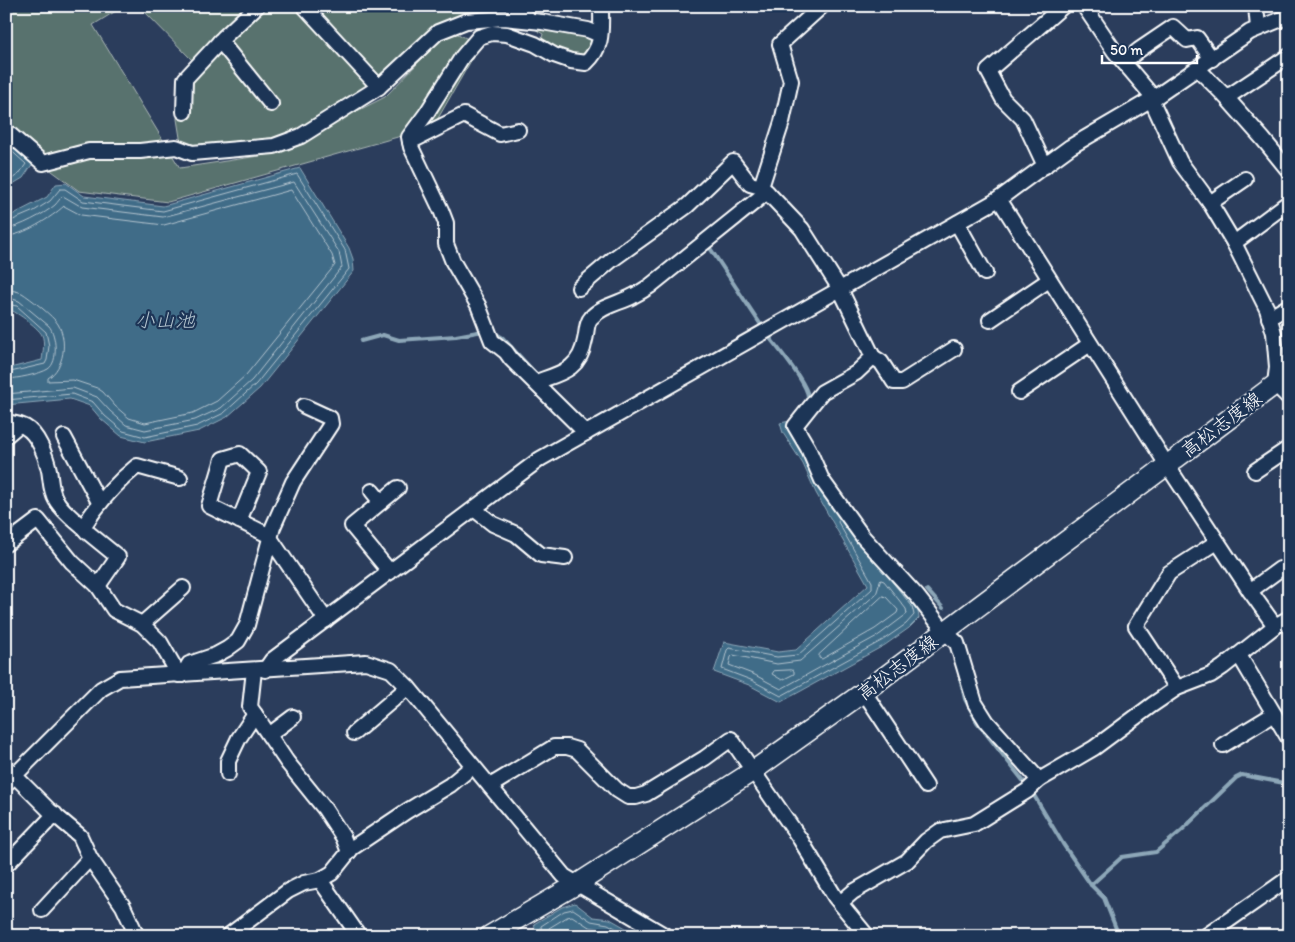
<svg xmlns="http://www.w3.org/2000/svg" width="1295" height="942" viewBox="0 0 1295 942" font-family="Itim,'Klee One',sans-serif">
<rect width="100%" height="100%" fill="#2b3d5c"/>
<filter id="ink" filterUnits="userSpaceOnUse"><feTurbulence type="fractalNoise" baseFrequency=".02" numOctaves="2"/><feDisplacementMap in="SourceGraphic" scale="10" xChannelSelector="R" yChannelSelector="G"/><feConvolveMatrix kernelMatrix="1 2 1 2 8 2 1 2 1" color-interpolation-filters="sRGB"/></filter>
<g filter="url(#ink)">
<!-- green -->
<g fill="#59726e" stroke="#acb8b6">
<polygon points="6,6 124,6 93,25 180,168 272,154 385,97 450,30 480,45 433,127 168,202 79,191 6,137"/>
<polygon points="146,6 506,6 597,39 583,61 541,41 543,34 507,12 436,28 395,62 373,85 299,133 275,143 182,150 177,119 180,83 193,61 142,9"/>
</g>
<!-- water -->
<g fill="#416c88" stroke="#8da7b8">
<polygon points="6,139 33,163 23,178 6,188"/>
<path d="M 300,168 L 349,248 L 353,259 L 354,271 L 260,388 L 227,417 L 199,431 L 145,442 L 121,436 L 101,419 L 90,406 L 70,399 L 6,405 L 6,369 L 42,360 C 43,352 45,342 42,335 C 38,327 14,310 6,308 L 6,218 L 47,197 L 56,184 L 66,183 L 84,196 L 163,206 Z"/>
<polygon points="790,421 806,450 917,605 919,618 909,628 885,645 781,702 749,685 714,672 724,642 778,652 796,650 868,585 816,493 803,464 783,433 780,423"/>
<polygon points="575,903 593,917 610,919 640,936 537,936 534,924 562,907"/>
</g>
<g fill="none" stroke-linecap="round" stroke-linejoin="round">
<!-- shore -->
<g stroke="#b3c4cf" stroke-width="1">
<polyline points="6,146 26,164 19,174 6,183"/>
<polyline points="6,223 34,211 50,201 60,189 65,189 83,201 163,211 297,174 345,250 349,269 256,384 224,413 197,426 145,437 123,431 105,416 93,402 72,394 6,400"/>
<path d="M 6,229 C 18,228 46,213 55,205 C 58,202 60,198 63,196 L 82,207 L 163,217 L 294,182 L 339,252 L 342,267 L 252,380 L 221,408 L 195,420 L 145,430 L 126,425 L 110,411 L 97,397 L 73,388 L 6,394"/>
<path d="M 6,236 C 23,236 52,217 64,206 L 81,215 L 164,225 L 291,190 L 332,255 L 335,265 L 246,375 L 217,401 L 193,413 L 145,423 L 129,418 L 115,406 L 103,392 L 97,388 L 73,380 L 48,381 L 48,378 C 64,368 68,341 58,324 C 53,316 30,298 22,293 C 17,291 11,290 6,290"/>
<path d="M 6,297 L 19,301 L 49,326 C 56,334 59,362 48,369 C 40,374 16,379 6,379"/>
<polyline points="6,304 17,306 46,332 49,346 47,360 45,364 6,373"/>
<polyline points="840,518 838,522 872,582 872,589 798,655 777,657 729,648 727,650 722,669 751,680 781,696 883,640 906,624 914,615 912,606 885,573"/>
<polygon points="881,580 884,581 906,609 907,614 879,635 781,689 755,675 729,665 731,657 733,655 777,664 800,661 876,594"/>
<polygon points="883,596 886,597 898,610 897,613 875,629 822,659 819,658 819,655"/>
<polygon points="792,670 794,671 794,674 782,680 772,674 774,671"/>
<polyline points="542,936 541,926 564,911 573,909 591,921 608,924 630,936"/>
<polyline points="548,936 549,928 567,917 572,916 589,927 606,930 617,936"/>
</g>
<!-- stream -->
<g stroke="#8da7b8" stroke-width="4">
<polyline points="708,245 761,325"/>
<path d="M 585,317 C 586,310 592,307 599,304"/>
<polyline points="498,335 503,338 538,376 541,375"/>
<path d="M 769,337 C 778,348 808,385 808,397 C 808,402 793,417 789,423"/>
<polyline points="361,341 383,335 399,340 456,336 483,331"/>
<polyline points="927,590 943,608"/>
<polyline points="960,678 965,699 977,722 1032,792 1063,844 1091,885 1122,857 1156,852 1182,830 1236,778 1242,775 1289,784"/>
<polyline points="1091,885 1104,898 1119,936"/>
</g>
<defs>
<g id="minor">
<polyline points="304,6 379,87"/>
<polyline points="512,6 530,20"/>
<polyline points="1084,6 1115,52 1154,98"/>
<polyline points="1256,6 1258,28"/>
<polyline points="220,41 271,104"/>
<polyline points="1124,62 1139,50 1173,27 1187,40 1197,38 1212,59"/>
<polyline points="1198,69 1225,96 1232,94 1289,56"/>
<polyline points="1225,96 1263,139 1289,171"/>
<polyline points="1151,99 1180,162 1210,203 1234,243 1267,309 1274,333 1277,367 1275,384 1289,398"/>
<polyline points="184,112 185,79 224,37 257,6"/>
<polyline points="6,131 43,163 89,151 140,151 176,147 192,153 274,146 301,136 379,87 438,32 466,21 504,18 542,22 588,30 600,35"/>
<polyline points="410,142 464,115 500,134 518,130"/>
<polyline points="1045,166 1023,119 1003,99 988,71 1063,6"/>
<polyline points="761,187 782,122 791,81 780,44 822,6"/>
<polyline points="999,199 1167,465 1250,591 1275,626"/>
<polyline points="1210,203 1245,179"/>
<polyline points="957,223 985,273"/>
<polyline points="1234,243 1289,202"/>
<polyline points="579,288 613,259 687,206 733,162 750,184 761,187 767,192"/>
<polyline points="1269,318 1289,306"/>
<polyline points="990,320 1049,280"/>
<polyline points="873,357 881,362 894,382 902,382 954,349"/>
<path d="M 536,382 C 561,373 580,370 585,340 C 587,333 586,323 591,318 C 601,306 620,303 633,296 C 639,293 644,290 650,286 L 767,192 L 802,229 L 840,289 L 873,357 L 856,373 L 822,392 L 795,426 L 808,448 L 822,480 L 863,537 L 917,596 L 945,632 L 957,643 L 975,703 L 987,722 L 1039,780"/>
<polyline points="1019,392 1090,344"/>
<path d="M 6,422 C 12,423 20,424 25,427 C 38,434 46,456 49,470 C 51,480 50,490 56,500 C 63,512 76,521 86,530"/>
<path d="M 586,433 L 511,359 L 506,352 L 492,341 L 478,305 L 453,262 L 446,244 L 446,223 L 441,210 L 411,147 L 409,137 L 426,114 L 462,57 L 479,37 L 492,33 L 507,34 L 535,44 L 554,55 L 571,61 L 586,63 C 604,46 601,30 601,6"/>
<polyline points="6,436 19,425"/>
<polyline points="64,437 99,502"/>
<polyline points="1255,471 1289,448"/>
<polyline points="372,491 381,502"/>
<polyline points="474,509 493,524 516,534 541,555 565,558"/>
<polyline points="239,521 259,472 240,454 223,459 209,506 268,535 326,620"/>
<polyline points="6,544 38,520 72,562 98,586 114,610 142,624 160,642 179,675"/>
<polyline points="390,572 352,526 398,488"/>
<path d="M 98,586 L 118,557 L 86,531 L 85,524 C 100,501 116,483 137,466 L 180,478"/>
<polyline points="1250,591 1280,569"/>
<polyline points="142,624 183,588"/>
<polyline points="1239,655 1289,739"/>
<polyline points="254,670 250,707 287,762 324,808 343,837 349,852"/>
<polyline points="265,670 272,660 540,459 999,199 1070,147 1157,96 1250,32 1289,16"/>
<polyline points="183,675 189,664 216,655 227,649 238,641 247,625 273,527 293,482 331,424 330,418 304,406"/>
<polyline points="1177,688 1136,626 1169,573 1217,542"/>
<polyline points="864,692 926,786"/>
<polyline points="354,733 408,687"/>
<polyline points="269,735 293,717"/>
<polyline points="1223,745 1274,714"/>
<polyline points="6,767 49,810 80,836 90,858 123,906 137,936"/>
<polyline points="228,774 228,761 239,738 255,714"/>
<polyline points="6,784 101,689 120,678 366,662 391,670 408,687 564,876 666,936"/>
<polyline points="490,786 554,747 567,747 577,750 617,790 628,797 636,797 646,794 705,758 731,739 800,839 835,897 867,936"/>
<polyline points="6,865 55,814"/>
<polyline points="320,880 359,936"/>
<polyline points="840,903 853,892 907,861 926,841 940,831 974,824 1027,791 1039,780 1094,748 1152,705 1177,688 1211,675 1223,667 1275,626 1289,618"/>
<polyline points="42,910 90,858"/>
<polyline points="228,936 288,891 304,883 320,880 332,873 352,848 407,811 450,785 473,766"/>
<polyline points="1206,936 1289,878"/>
</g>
<polyline id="secondary" points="489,936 577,884 753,771 868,689 1289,374"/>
</defs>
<!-- minor casing -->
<use href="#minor" stroke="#fff" stroke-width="18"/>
<!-- secondary casing -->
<use href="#secondary" stroke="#fff" stroke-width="22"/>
<!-- minor -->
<use href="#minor" stroke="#1d3557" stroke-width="14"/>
<!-- secondary -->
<use href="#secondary" stroke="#1d3557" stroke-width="19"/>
</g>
</g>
<g text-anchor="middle" stroke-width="4.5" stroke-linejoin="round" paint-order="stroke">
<!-- street labels -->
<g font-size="19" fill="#fff" stroke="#1d3557">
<text transform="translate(1221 424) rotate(-37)" y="7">高松志度線</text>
<text transform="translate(897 667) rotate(-37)" y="7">高松志度線</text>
</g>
<!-- water labels -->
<g font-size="20" font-style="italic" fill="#b3c4cf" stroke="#1d3557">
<text x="165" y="327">小山池</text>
</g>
</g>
<!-- margin -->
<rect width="1295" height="942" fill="none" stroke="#1d3557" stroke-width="25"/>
<rect x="12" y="12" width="1270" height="917" fill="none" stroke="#fff" stroke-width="2" filter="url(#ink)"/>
<!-- scale -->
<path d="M1102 55v8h95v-8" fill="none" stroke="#ffffff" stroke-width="2.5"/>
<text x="1110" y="55" font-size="15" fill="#ffffff" stroke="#1d3557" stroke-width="4" paint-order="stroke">50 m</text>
</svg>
